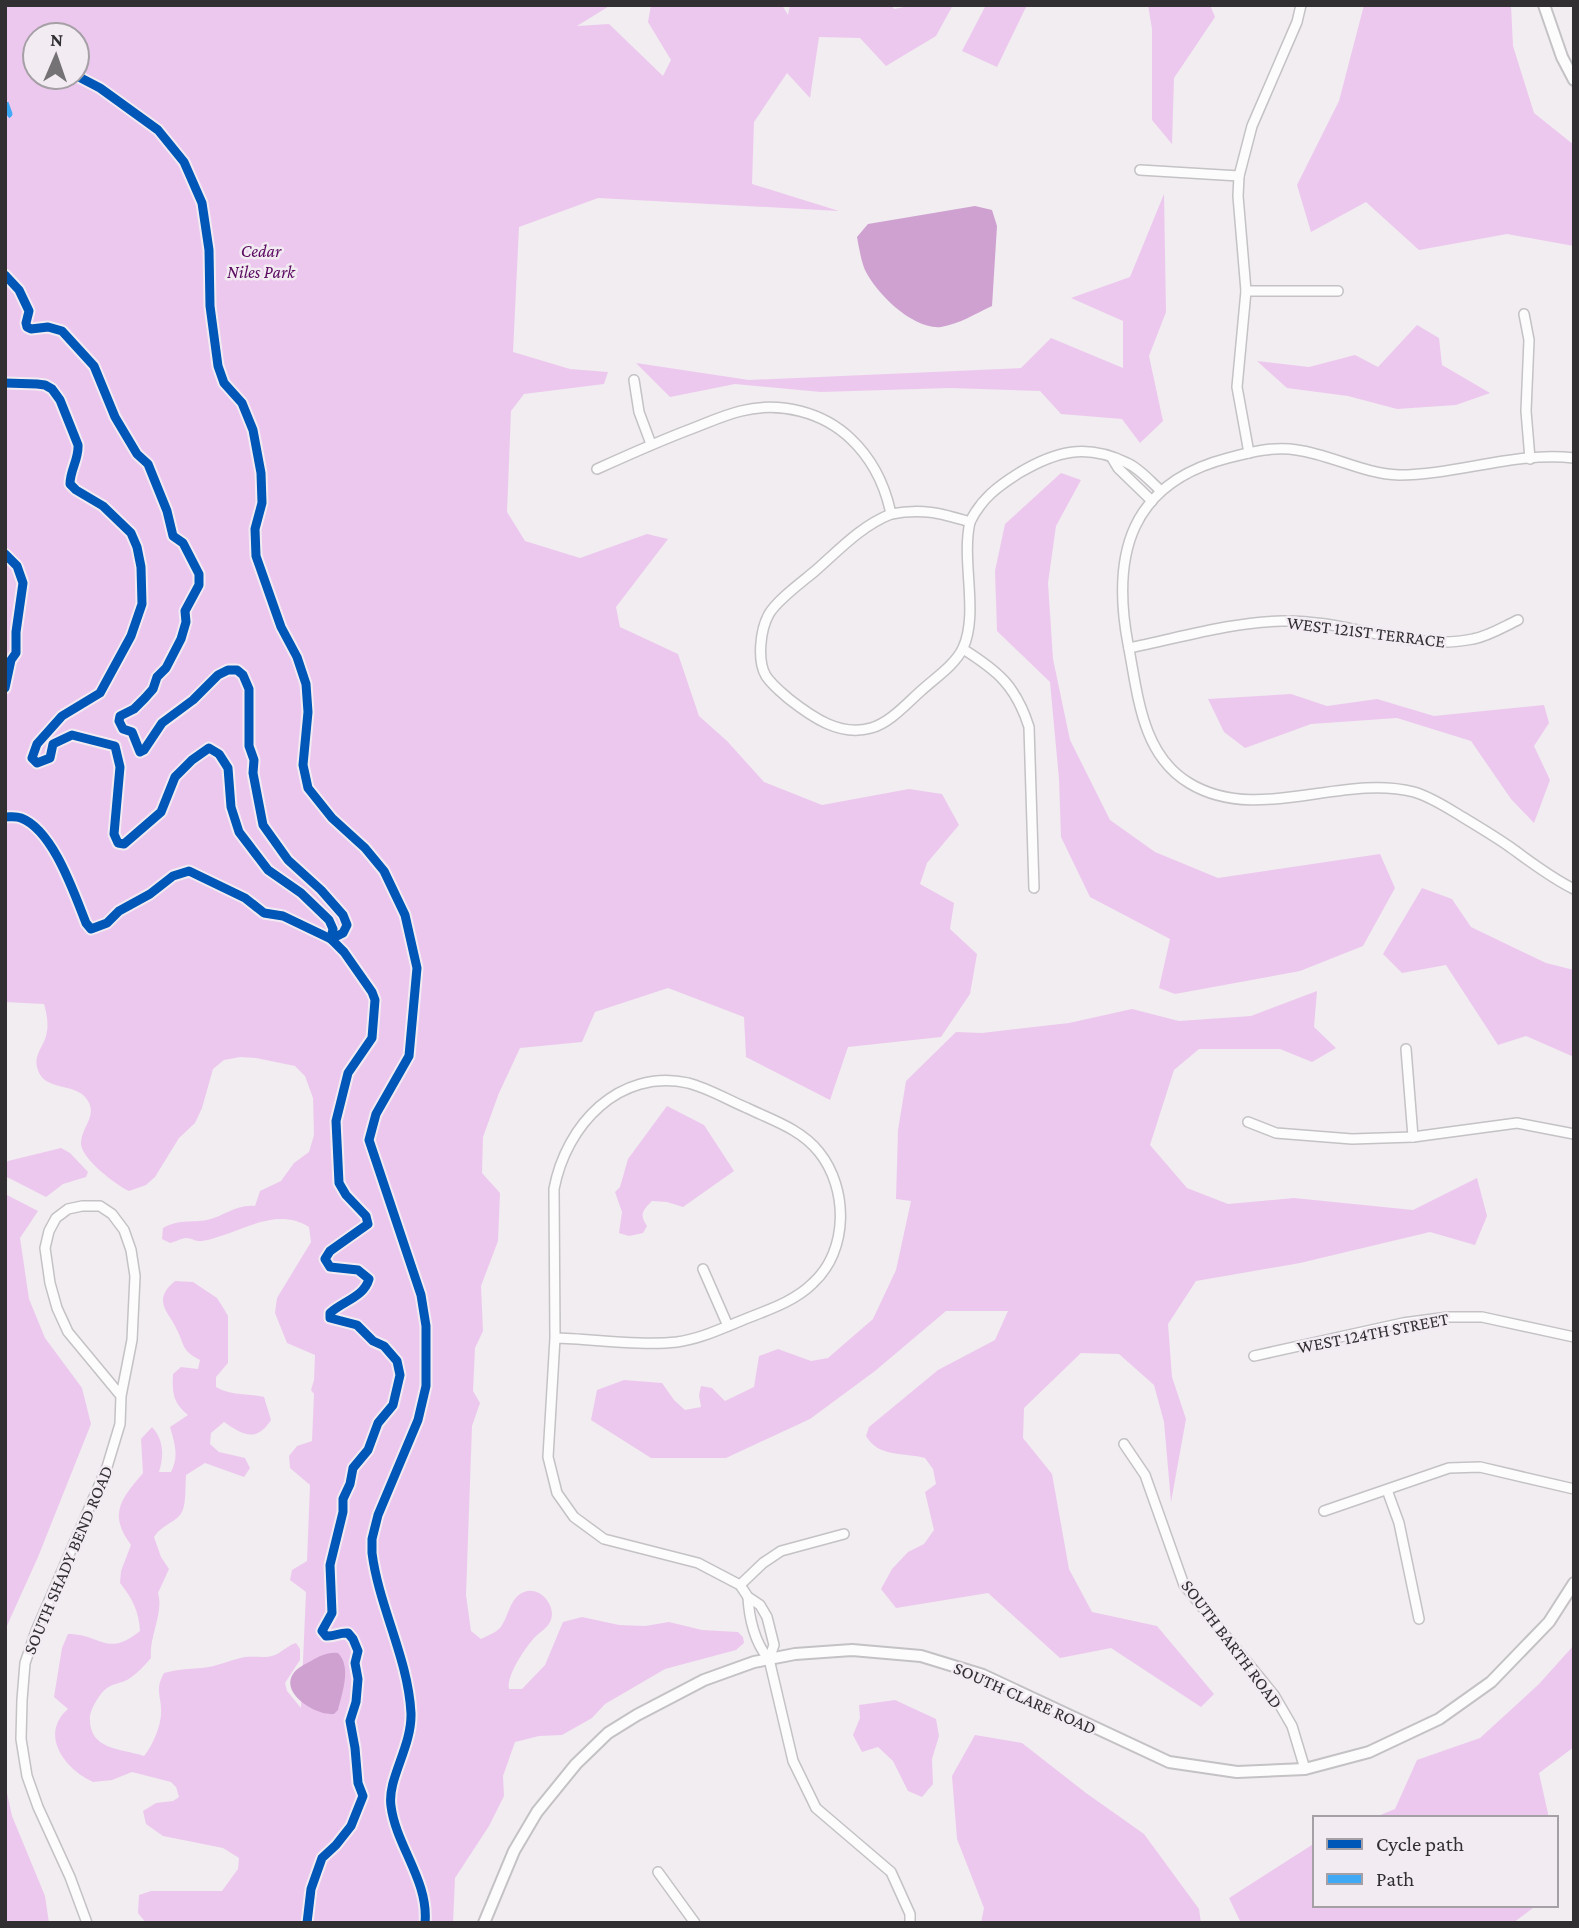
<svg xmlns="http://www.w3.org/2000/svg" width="1579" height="1928" viewBox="0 0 1579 1928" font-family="'Crimson Pro',serif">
<rect width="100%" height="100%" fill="#f1edf1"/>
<!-- green -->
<g fill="#edc8ee" fill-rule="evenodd">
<path d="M 5,5 L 611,5 L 577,26 L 609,24 L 663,76 L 671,60 L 648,22 L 651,5 L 782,5 L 788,15 L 790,5 L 891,5 L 894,9 L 915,5 L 953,5 L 936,36 L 886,66 L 860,38 L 819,37 L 810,98 L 787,73 L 754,122 L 752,184 L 839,211 L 598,198 L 519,227 L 513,352 L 570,369 L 608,372 L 604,384 L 524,394 L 511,411 L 507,512 L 525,541 L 580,558 L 647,534 L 668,539 L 616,607 L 620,627 L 678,654 L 699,716 L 727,741 L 764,782 L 822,805 L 909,789 L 942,794 L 959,825 L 927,863 L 920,884 L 954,903 L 950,929 L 977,954 L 970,994 L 941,1037 L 848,1047 L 830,1100 L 746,1057 L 744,1017 L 668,988 L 595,1012 L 582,1042 L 520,1048 L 499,1093 L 483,1137 L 482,1173 L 500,1193 L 498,1241 L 481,1286 L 483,1331 L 475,1348 L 473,1391 L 480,1403 L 472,1426 L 466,1595 L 471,1631 L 481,1639 C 487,1636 495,1633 500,1628 C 509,1617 509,1598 524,1592 C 540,1585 558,1607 550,1622 C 547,1628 540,1632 535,1637 C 525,1648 506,1676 509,1689 L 522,1689 L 545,1665 L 563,1622 L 582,1617 L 619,1625 L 645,1626 L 669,1622 L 702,1630 L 738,1632 L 743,1637 L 744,1643 L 736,1650 L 665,1669 L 605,1704 L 592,1718 L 562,1735 L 539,1736 L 515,1742 L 503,1776 L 504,1796 L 489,1826 L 455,1878 L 453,1923 L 146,1923 L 138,1913 L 139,1895 L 151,1891 L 222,1891 L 238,1869 L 239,1858 L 223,1848 L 163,1836 L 146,1824 L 143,1811 L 156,1803 L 173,1801 L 179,1797 L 176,1787 L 171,1782 L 132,1772 L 112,1780 L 93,1782 C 64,1769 39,1734 68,1709 L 54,1697 L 62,1648 L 68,1634 C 101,1634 107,1658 140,1631 C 139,1611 132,1598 120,1583 L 121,1571 L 131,1545 C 108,1514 121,1499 143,1473 L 141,1439 L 152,1427 C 164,1440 164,1456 159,1472 L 171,1472 C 179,1456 175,1444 170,1427 L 188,1415 C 173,1403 172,1393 173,1374 L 181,1367 L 198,1369 L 200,1360 C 182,1351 185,1346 177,1330 C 169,1312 151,1301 175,1281 L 193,1282 L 217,1298 L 224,1309 L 228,1316 L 228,1363 L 216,1377 L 216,1387 C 231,1396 247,1393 264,1397 L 271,1420 C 256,1443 243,1435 224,1422 L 211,1433 L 210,1444 L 219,1452 L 245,1458 L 250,1468 L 244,1477 L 205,1463 L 186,1475 C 185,1486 187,1507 180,1515 C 172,1524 162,1525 154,1537 L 161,1557 L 169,1569 L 158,1593 C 164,1613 149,1636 151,1658 C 144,1666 137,1674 127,1680 C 121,1683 112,1684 107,1688 C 100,1693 91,1708 90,1716 C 88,1750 119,1748 144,1756 C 152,1747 161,1726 161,1713 C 162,1696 154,1691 164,1673 C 179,1669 187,1669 202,1668 C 216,1667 230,1660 245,1657 C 254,1656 264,1658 272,1656 C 282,1653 286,1646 296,1643 L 300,1649 L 300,1660 L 285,1683 L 287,1691 L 301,1708 L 306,1592 L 290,1580 L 292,1570 L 307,1561 L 310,1485 L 290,1468 L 289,1456 L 297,1446 L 312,1441 L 314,1394 L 311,1390 L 314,1380 L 315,1355 L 287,1343 L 275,1313 L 277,1298 L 311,1242 L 309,1227 C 274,1205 238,1235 202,1241 C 196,1242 192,1238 186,1238 C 182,1238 175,1242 170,1243 L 162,1239 L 163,1228 C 178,1219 191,1223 207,1220 C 225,1216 236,1204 255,1206 L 260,1191 L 281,1181 L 294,1163 L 309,1152 L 314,1135 L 313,1098 L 305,1076 L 295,1066 L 256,1058 L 240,1057 L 224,1060 L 213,1069 L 202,1108 L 195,1123 L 179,1138 L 155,1177 L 146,1185 L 129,1191 C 116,1185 79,1157 81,1142 C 82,1127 97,1116 88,1101 C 76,1080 43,1094 37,1067 C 34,1055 43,1047 46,1036 C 49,1025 47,1015 44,1004 L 5,1002 ZM 35,35 L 77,35 L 77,77 L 35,77 Z"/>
<polygon points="986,5 1027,5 997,67 962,51"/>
<polygon points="1148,5 1210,5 1215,17 1174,78 1172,144 1152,120 1152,29"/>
<polygon points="1364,5 1511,5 1513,46 1534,113 1574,145 1574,246 1507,234 1419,250 1366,202 1311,232 1297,185 1339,101"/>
<polygon points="1164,194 1166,312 1149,356 1163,421 1140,443 1122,419 1061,414 1040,391 950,388 821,392 735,384 670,397 636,363 749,380 1021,368 1051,338 1123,368 1123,321 1071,298 1130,277"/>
<polygon points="1417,325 1439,338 1442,365 1490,393 1456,405 1397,409 1348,396 1287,388 1257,361 1309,367 1355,355 1378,367"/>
<polygon points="1061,473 1081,480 1056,526 1048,583 1053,659 1070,740 1110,820 1155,852 1218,878 1380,854 1395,888 1363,946 1300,971 1175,994 1159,988 1170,939 1090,897 1061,837 1059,779 1050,682 997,631 995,571 1005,524"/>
<polygon points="1291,694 1327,706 1377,699 1434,716 1544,705 1549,723 1534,746 1550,780 1534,823 1511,799 1471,741 1397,718 1311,724 1245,748 1224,732 1208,699"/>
<polygon points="1422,888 1452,899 1471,927 1546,963 1574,970 1574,1057 1526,1036 1498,1045 1446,965 1402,973 1383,954"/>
<path d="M 1317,991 L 1314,1027 L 1336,1048 L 1312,1062 L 1280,1049 L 1199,1049 L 1174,1070 L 1150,1145 L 1187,1188 L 1228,1204 L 1294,1198 L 1413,1210 L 1477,1178 L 1487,1216 L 1475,1245 L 1430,1232 L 1300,1263 L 1196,1281 L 1168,1324 L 1172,1377 L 1186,1419 L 1171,1502 L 1164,1422 L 1154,1385 L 1119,1354 L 1081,1353 L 1024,1408 L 1023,1438 L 1052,1474 L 1069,1569 L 1092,1612 L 1157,1626 L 1214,1694 L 1201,1707 L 1111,1648 L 1060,1658 L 988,1593 L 896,1608 L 881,1589 L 892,1569 L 908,1552 L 924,1544 L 934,1530 L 925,1492 L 936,1484 L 933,1469 L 925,1458 C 904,1452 879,1458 866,1436 L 869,1427 L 938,1370 L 995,1340 L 1008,1311 L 946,1311 L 875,1371 L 810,1419 L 726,1458 L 651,1458 L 591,1420 L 597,1390 L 624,1380 L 662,1383 L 674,1400 L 685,1410 L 701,1407 L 699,1395 L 701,1386 L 712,1388 L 725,1401 L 754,1387 L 759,1356 L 778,1349 L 811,1361 L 828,1358 L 873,1319 L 896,1270 L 911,1201 L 896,1199 L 898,1130 L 906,1081 L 956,1032 L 982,1033 L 1069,1023 L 1132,1009 L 1179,1021 L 1251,1016 Z"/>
<path d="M 667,1106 L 704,1125 L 734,1171 L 683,1207 L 667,1202 L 652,1201 C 643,1210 639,1214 647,1226 L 643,1233 L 629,1236 L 619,1233 L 622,1212 L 615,1192 L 620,1187 L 628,1159 Z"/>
<polygon points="61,1148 70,1153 88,1172 86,1177 63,1184 46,1197 5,1176 5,1164 8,1161"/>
<polygon points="5,1194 38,1211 20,1238 29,1299 45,1338 82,1388 91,1424 38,1557 5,1630"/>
<polygon points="1574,1645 1574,1747 1539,1773 1549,1818 1373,1818 1395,1809 1417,1760 1480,1738 1539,1684"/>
<polygon points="895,1700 936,1719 939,1736 932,1759 933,1784 922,1797 908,1791 893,1761 878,1747 862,1752 853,1735 860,1718 859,1705"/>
<polygon points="975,1735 1022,1743 1086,1793 1144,1834 1199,1909 1201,1923 981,1923 984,1908 957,1839 952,1776"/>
<polygon points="5,1784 12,1816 45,1896 49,1923 5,1923"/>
<polygon points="1315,1843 1315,1905 1537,1905 1513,1923 1241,1923 1229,1898"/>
</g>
<!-- water -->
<g fill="#cfa1d0">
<path d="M 975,206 L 992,210 L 997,226 L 992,306 C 975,314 959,324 941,327 C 913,330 876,293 865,270 C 861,260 859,248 857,237 L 868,224 Z"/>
<path d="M 338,1653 C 352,1667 342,1693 338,1710 L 334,1714 C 317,1716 280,1694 293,1674 C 297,1668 305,1664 311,1661 C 320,1656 327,1652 338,1653 Z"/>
</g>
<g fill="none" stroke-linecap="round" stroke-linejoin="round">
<defs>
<g id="minor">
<polyline points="1140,170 1239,176"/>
<polyline points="1246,291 1338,291"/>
<polyline points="1524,314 1529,340 1526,411 1530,459"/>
<polyline points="634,380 639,412 651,444"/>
<polyline points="1249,453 1237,387 1246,291 1238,196 1239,176 1252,126 1297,22 1301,5"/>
<polyline points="1112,458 1118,468 1152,501"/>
<path d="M 1574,458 C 1516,451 1457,475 1399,475 C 1364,474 1332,455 1297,450 C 1274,446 1251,452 1228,458 C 1131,483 1111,553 1128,644 C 1138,694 1141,754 1189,783 C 1258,825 1341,773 1414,792 C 1428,796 1443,805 1456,813 C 1474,824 1493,835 1510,847 C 1531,862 1551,878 1574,889"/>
<path d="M 597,469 C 628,455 659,441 691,429 C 707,423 724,415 741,411 C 780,401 823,412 851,439 C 872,459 885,485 891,514 C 922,508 940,513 970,522 C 981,499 998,486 1019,473 C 1056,451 1086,443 1127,463 C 1139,468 1150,481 1160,490"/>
<path d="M 891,514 C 861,526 840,549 815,571 C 802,582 777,600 769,614 C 760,630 757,661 766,676 C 772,685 781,692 789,699 C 812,717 840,737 871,728 C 890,723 907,703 922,690 C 935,678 955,665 963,648 C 979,613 961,561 970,522"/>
<path d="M 1129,648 C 1179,638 1231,622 1282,621 C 1345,619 1412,652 1473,639 C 1489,636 1503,627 1518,620"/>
<path d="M 963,649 C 998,671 1016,686 1029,727 L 1034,888"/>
<polyline points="1406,1049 1413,1137"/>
<polyline points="1248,1122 1276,1133 1352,1139 1413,1137 1517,1123 1574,1134"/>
<polyline points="703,1269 728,1326"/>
<path d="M 555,1338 C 593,1339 641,1346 677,1342 C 699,1339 718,1330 738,1322 C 764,1311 793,1303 813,1283 C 849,1250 848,1188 819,1152 C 801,1129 772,1120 747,1108 C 728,1100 708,1088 688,1083 C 619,1068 566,1125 554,1189 L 555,1338 L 548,1457 L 557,1493 L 574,1517 L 604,1539 L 698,1563 L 740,1585 L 748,1597 L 760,1605 L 767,1617 L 774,1645 L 769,1659"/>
<polyline points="1254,1356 1403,1323 1448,1317 1482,1317 1574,1337"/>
<polyline points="1124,1444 1145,1475 1184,1585 1274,1695 1292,1726 1305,1769"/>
<polyline points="1387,1490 1399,1523 1419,1619"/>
<polyline points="1324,1511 1449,1468 1480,1467 1574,1489"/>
<polyline points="740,1585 763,1563 781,1551 844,1534"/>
<path d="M 748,1597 C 749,1618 755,1644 769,1659 L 793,1761 L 816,1808 L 891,1872 L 910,1914 L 910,1923"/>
<polyline points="658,1872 695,1923"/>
<polyline points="87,1923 70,1877 38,1807 27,1776 21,1739 22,1700 25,1663 36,1631 107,1467 120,1424 121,1396 132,1340 135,1276 131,1250 124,1230 112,1214 100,1206 82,1206 68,1209 56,1218 49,1231 45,1248 50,1283 57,1308 68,1332 121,1396"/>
</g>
<g id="tertiary">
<polyline points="1544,5 1562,57 1574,80"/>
<polyline points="484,1923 514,1851 537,1812 576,1764 608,1733 637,1715 704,1680 754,1662 795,1654 852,1650 921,1656 983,1675 1169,1762 1237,1772 1305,1769 1369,1752 1439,1719 1491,1682 1549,1622 1574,1583"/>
</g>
</defs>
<!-- minor casing -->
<use href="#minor" stroke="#c4c2c4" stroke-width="12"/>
<!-- tertiary casing -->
<use href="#tertiary" stroke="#c4c2c4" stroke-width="14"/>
<!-- minor -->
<use href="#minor" stroke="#fdfcfd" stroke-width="9"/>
<!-- tertiary -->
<use href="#tertiary" stroke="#fdfcfd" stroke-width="10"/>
<!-- quiet -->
<polyline stroke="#3fa9f5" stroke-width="7" stroke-dasharray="14 7" stroke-linecap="butt" points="5,103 9,114 5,117"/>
<defs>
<g id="cycleway">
<path d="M 77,76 L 100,88 L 158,130 L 184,162 L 202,203 L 209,250 L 210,306 L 218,366 L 224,383 L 242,403 L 253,430 L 261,473 L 262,503 L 255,529 L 256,556 L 281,627 L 297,657 L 306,684 L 308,712 L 303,765 L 308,788 L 332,818 L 365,848 L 384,871 L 405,915 L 417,968 L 409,1056 L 376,1114 L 369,1140 L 421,1295 L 426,1326 L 426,1386 L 418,1420 L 378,1515 L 372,1539 L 372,1553 C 379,1607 408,1658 411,1713 C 412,1747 387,1779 391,1806 C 396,1846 429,1881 425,1923"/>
<polyline points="5,275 19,290 29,311 26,323 27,327 31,329 48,327 62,331 94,366 115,417 137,454 148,464 167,511 173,536 183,543 199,574 199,585 185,611 186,622 181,639 166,668 157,677 153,689 145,698 134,709 120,716 119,721 123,729 132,732 140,752 144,750 162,723 193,700 218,675 228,670 237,670 243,675 249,689 249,746 254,760 253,773 263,825 288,860 321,890 343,915 347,925 343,933 331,939"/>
<path d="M 5,383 L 37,384 L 45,385 L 52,389 L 60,400 L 78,445 C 79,459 70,470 70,484 L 76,490 L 103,506 L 131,533 L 137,547 L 141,567 L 142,604 L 131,636 L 100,693 L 62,716 L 37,744 L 32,758 L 37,763 L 50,758 L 53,744 L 72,735 L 115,746 L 120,767 L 114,834 L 118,843 L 124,844 L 161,812 L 175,777 L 192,760 L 209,748 L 219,754 L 228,768 L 231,807 L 239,832 L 268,870 L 301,893 L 329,920 L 333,929 L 331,939"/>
<polyline points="5,554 17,566 23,583 16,632 16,653 11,660 5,688"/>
<path d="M 5,817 C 11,817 16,816 21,818 C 53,830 74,893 86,923 L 91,929 L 107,923 L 119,911 L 150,894 L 173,876 L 189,871 L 245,898 L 264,913 L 283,916 L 331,939 L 344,952 L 372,992 L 375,1000 L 372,1038 L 348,1073 L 336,1121 L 339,1183 L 346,1195 L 366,1216 L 368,1224 L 330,1251 L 325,1259 L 330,1267 L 358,1270 L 369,1279 C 364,1297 343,1301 330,1313 L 330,1318 L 357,1325 L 373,1341 L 384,1346 L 397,1361 L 400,1375 L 393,1405 L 378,1423 L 368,1450 L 353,1468 L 350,1484 L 343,1499 L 343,1512 L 330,1565 L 332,1613 L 322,1631 L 326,1636 C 334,1637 340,1632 348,1633 L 353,1639 L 358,1651 L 355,1663 L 358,1679 L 356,1702 L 350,1721 L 355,1748 L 358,1783 L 363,1796 L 351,1826 L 336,1845 L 322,1858 L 311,1889 L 307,1923"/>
</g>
</defs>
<!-- cycleway casing -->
<use href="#cycleway" stroke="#f2ecf2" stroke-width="13"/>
<!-- cycleway -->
<use href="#cycleway" stroke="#0057b8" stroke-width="9"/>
</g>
<g text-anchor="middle" stroke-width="5" stroke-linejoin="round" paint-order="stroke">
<!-- park labels -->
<g font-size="18" font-style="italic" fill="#5a095f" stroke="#f2ecf2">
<text x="261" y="257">Cedar<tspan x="261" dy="21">Niles Park</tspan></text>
</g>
<!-- street labels -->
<g font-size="18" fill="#312f31" stroke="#f2ecf2">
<text transform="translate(1366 632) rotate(7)" y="6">WEST 121ST TERRACE</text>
<text transform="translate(1373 1333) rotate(-11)" y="6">WEST 124TH STREET</text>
<text transform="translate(68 1560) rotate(-67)" y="6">SOUTH SHADY BEND ROAD</text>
<text transform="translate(1232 1644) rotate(53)" y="6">SOUTH BARTH ROAD</text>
<text transform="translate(1025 1698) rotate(24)" y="6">SOUTH CLARE ROAD</text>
</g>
</g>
<!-- border -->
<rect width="1579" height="1928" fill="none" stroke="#312f31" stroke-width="14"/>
<!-- legend -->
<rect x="1313" y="1816" width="245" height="91" fill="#f2ecf2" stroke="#a5a0a5" stroke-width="2"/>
<rect x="1327" y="1839" width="35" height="10" fill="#0057b8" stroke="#a5a0a5" stroke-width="2"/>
<text x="1376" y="1851" font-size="21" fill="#312f31">Cycle path</text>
<rect x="1327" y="1874" width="35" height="10" fill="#3fa9f5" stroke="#a5a0a5" stroke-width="2"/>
<text x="1376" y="1886" font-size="21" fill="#312f31">Path</text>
<!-- north arrow -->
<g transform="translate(56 56) rotate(2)"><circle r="33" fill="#f2ecf2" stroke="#a5a0a5" stroke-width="2"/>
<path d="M0-5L12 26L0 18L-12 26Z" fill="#747274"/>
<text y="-10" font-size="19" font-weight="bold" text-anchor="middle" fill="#312f31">N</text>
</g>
</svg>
